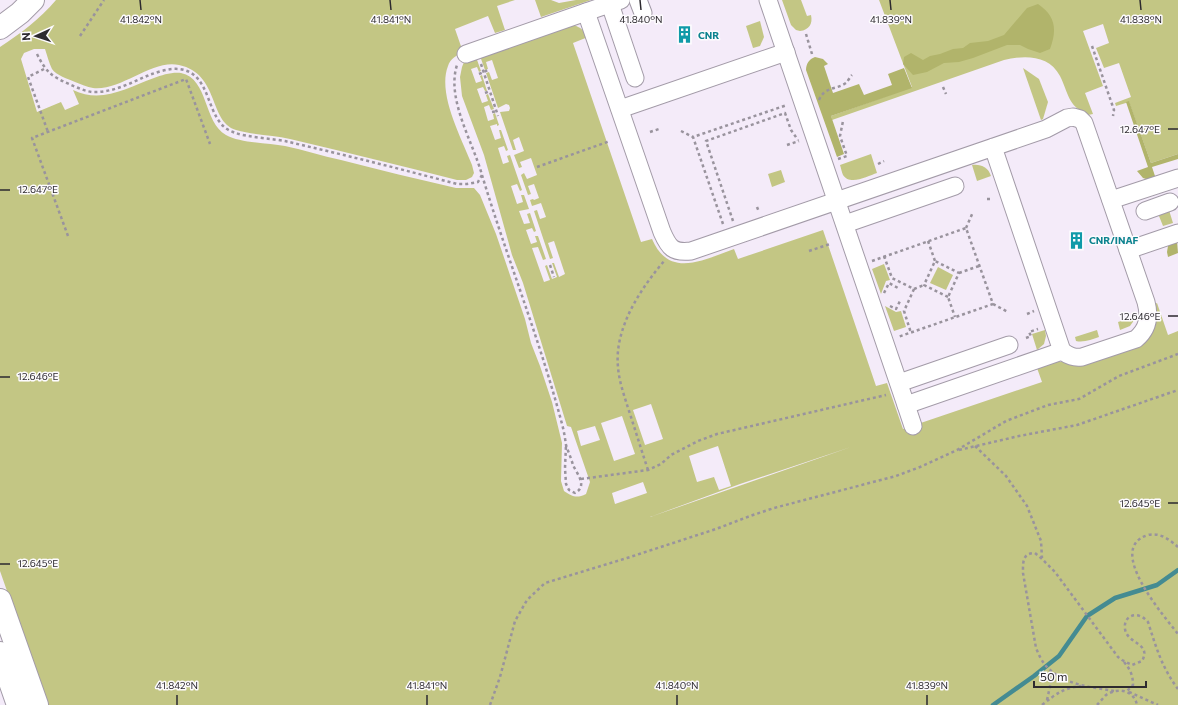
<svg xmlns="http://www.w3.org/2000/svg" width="1178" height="705" viewBox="0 0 1178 705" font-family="Commissioner,sans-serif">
<rect width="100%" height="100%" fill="#f4ebf9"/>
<!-- green -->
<g fill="#c3c684" fill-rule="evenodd">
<path d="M 56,0 L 515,0 L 497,6 L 505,30 L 495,33 L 488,16 L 455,29 L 463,52 C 457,55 450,59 448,66 C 437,94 462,139 472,165 L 474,173 L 472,177 L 466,180 L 457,180 C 402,166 346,152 290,139 C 273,135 253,135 236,130 C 208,121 220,74 179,65 C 152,59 122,91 93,88 C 87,87 81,84 75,82 C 68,79 56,75 52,69 C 49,63 47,55 45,49 L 34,49 L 24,53 L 21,59 L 37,112 L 61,102 L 65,110 L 79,104 L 73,90 C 102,104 126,88 154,78 C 162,75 172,72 181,73 C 209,79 203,122 226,135 C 240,143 268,143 285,146 C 304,150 322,156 341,160 C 379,170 418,179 456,188 L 474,188 L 480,195 L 496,234 L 525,319 L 531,343 L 540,366 L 552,402 L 562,443 L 561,481 L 564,491 C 572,496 576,499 586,494 L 590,482 L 571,427 L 567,426 L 523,283 L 512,255 L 484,155 L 462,96 L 460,77 L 462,67 L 464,62 L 466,60 L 476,57 L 481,71 L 479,72 L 477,67 L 471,69 L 476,83 L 482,81 L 480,76 L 482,75 L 487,91 L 485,91 L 483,87 L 477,89 L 482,103 L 488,101 L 486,95 L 488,94 L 494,109 L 491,110 L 489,105 L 484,107 L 488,121 L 494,119 L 493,114 L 495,113 L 499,125 L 497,126 L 497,124 L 490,126 L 495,140 L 501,138 L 499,130 L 501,130 L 508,150 L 506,151 L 504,146 L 498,148 L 503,164 L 509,162 L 507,156 L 510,155 L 522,190 L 520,191 L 517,184 L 511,186 L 517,204 L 523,202 L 521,195 L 524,195 L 529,209 L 519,211 L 524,224 L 530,223 L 527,214 L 530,213 L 536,231 L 534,232 L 532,228 L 526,230 L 531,244 L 537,242 L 535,236 L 538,236 L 546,259 L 543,260 L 538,247 L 532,248 L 544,282 L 550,280 L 545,266 L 547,265 L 552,279 L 557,277 L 552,263 L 554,263 L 559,277 L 565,274 L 554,241 L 548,243 L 553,258 L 550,259 L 534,211 L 537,210 L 540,219 L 546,217 L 541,203 L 532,206 L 530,200 L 533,199 L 534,200 L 539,198 L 534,184 L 528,186 L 531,194 L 528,195 L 521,175 L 524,173 L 527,179 L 537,175 L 531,158 L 520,162 L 522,167 L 519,168 L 514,155 L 524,151 L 519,137 L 513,140 L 516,150 L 513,150 L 500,112 L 509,111 L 510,108 L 509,105 L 506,104 L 498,108 L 486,73 L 489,72 L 492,80 L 498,78 L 492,60 L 486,62 L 488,69 L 485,70 L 480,56 L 573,25 C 581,27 584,31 588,37 L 573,43 L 641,242 L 652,239 C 669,279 703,260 734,249 L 738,259 L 823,230 L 876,386 L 887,383 L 903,429 L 1042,382 L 1037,368 L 1053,362 L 1064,362 L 1135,347 L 1153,305 L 1157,303 L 1168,335 L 1178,331 L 1178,705 L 47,705 L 0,571 L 0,47 C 20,34 40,19 56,0 ZM 651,404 L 663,439 L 645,445 L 633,410 ZM 622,416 L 635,454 L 614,461 L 601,423 ZM 595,426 L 600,440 L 581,446 L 577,431 ZM 718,446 L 731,486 L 719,490 L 714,477 L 697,482 L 689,456 ZM 851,447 L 650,517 L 740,484 ZM 643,482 L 647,493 L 615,504 L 612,493 Z"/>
<polygon points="535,0 551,0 559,3 576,0 591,0 541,17"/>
<path d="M 782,0 L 801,0 L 807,16 L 811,15 C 813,24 809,30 800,31 L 796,30 L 791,25 Z"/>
<path d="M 879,0 L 1178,0 L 1178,154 L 1151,163 L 1129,102 L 1116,106 L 1115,103 L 1131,97 L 1119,63 L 1104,68 L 1096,48 L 1109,43 L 1103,24 L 1083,31 L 1103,86 L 1085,93 L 1093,114 L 1088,115 C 1067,105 1069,94 1060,76 C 1049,55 1025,55 1004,60 L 832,120 L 831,116 L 912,87 Z"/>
<polygon points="760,21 764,37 760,46 753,48 746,26"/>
<polygon points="1023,68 1039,79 1048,102 1043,119 1041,120"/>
<path d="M 871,154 L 877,173 C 868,176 850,186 843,175 C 842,173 841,168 840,165 Z"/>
<path d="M 972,165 C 981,164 988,167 991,176 L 977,181 Z"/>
<polygon points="781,170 785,182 772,187 768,174"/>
<polygon points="1168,207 1173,223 1163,226 1157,211"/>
<polygon points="884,264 890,280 886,281 881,294 872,269"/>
<polygon points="938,267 953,275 946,290 930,283"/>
<polygon points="885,306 896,312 901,311 906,327 894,331"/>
<polygon points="1137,316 1130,326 1120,330 1118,322"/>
<polygon points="1045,330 1046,336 1044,344 1037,350 1032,334"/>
<path d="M 1097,330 L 1099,337 C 1092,339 1084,343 1076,341 L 1075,337 Z"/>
</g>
<!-- forest -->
<g fill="#b1b46b">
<path d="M 1038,4 C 1056,16 1057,30 1050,49 L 1040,53 L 1028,49 L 1020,45 L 1007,45 L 973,58 L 959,62 L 944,63 L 927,72 L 913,75 L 903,64 L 904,57 L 911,53 L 923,60 L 930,56 L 940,54 L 953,49 L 963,48 L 970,43 L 988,41 L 1004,35 L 1027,8 Z"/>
<path d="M 815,57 L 823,59 L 828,64 L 824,66 L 833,93 L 859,84 L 864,95 L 892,85 L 888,74 L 904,68 L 912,88 L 831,116 L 844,154 L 837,157 L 806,70 C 806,64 809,59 815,57 Z"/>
<polygon points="1129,101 1151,163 1178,154 1178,159 1152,167 1156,179 1149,180 1143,178 1137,171 1148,167 1126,102"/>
<polygon points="1177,241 1178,253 1168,257 1167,252 1168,246"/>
</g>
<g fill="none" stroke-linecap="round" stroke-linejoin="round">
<!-- stream -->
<polyline stroke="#448b92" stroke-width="4.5" points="993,705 1034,676 1059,656 1087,616 1115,598 1157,585 1178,570"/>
<defs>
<g id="minor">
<path d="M 621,0 L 586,12 L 662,232 C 669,248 673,253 691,251 L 1046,129 L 1067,118 L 1073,117 L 1080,119 L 1084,123 L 1146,302 C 1150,317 1148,329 1136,339 L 1082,357 C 1074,358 1069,356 1062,351 L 993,147"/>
<polyline points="638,0 643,13"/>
<polyline points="768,0 906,405 1062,351"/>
<polyline points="610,4 635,78"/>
<polyline points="466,54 586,12"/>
<polyline points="620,109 786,52"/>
<polyline points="1111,200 1178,178"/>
<polyline points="1145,211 1170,202"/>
<polyline points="845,224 955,186"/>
<polyline points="1128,250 1178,233"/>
<polyline points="899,383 1009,345"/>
<polyline points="906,405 913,426"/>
</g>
<g id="major">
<polyline points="0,28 20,13 33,0"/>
<polyline points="0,600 37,705"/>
<polyline points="0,653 18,705"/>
</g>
</defs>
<!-- minor casing -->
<use href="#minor" stroke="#a39ba8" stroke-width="19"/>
<!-- major casing -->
<use href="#major" stroke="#a39ba8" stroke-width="24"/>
<!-- path -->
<g stroke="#99939d" stroke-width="2.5" stroke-dasharray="3 3" stroke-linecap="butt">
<polyline points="806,34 812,54"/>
<polyline points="80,36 104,0"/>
<polyline points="1092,46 1114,110 1113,116"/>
<path d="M 37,54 C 46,72 51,76 69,84 C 76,87 84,91 92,92 C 112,93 131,83 149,75 C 158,72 169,68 179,69 C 214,73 204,122 233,132 C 248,138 272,138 289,142 C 345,155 401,169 457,184 L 467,184 L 478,182 L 482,175 C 473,142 446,99 457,65"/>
<polyline points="481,64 498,116"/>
<polyline points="44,69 28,77 48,132"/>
<polyline points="479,74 488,70"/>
<polyline points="943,87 946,94"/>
<polyline points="485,93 490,91"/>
<path d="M 819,100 C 825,86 836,90 846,83 C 848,81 850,77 852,75"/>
<polyline points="492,112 497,111"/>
<polyline points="681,131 693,137"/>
<polyline points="650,132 659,129"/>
<polyline points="787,145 799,141"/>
<polyline points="838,159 847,156 840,136 843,121"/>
<polyline points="878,164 884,161"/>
<polyline points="537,167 610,141"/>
<path d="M 482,175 C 507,258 540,340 562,424 C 564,431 565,438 566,445 C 568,451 571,458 573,465 C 577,474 588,486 575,493 L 569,490 L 566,484 L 565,468 L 566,445"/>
<polyline points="987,199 990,199"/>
<polyline points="757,207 759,212"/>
<polyline points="733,221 706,141 785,113 791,130 798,140"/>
<polyline points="723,224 693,137 787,105"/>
<polyline points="966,228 973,212"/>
<polyline points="68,236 32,138 186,79 210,144"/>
<polyline points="928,241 935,261"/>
<polyline points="809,251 830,244"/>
<polyline points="884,256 892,278 914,289 904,311 911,333"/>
<polyline points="872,261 966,228 993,304 898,337"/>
<polyline points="550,265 554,277"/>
<polyline points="959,273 979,266"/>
<polyline points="914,289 924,285"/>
<polyline points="884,293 889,283 898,288"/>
<polyline points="948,297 924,285 935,261 959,273 948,297 955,317"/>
<polyline points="993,304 1008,312"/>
<polyline points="890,306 896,309 901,299"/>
<polyline points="1027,314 1034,311"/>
<polyline points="1026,338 1031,336 1029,332 1038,329"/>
<polyline points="975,446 1006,476 1027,506 1041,541 1042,558"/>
<polyline points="959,450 1019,436 1077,425 1178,390"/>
<path d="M 648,470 C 641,449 635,429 628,408 C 624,395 619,381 618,367 C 614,328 641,288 665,260"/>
<polyline points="581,479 648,470 661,464 671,455 698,441 717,434 886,395"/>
<path d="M 1178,547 C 1170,540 1160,532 1148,535 C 1104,548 1165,617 1178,634"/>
<path d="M 1124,662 C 1130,669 1133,675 1133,685 L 1127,691 L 1158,705"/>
<path d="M 1114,691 C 1091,687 1064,685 1047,667 C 1042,662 1039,655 1036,648 L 1023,573 C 1023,563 1022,553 1035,553 L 1042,559 L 1055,572 L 1118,657 L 1122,660 L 1132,665 L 1142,661 C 1152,643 1127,644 1125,629 C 1123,615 1138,610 1148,622 C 1156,647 1162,668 1178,689"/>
<polyline points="1047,700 1052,677 1052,672"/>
<polyline points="490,705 500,677 515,621 527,600 545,583 627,558 716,529 750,516 774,508 896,476 920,467 957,450 1006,421 1048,405 1079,399 1119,376 1178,354"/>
<path d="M 1042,705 C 1056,694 1063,688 1081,686"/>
<path d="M 1097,705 C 1100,702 1103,698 1106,695 C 1118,687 1134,690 1137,705"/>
</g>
<!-- minor -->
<use href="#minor" stroke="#fff" stroke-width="17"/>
<!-- major -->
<use href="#major" stroke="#fff" stroke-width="22"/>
</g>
<!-- ticks -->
<path fill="none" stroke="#2d2a2f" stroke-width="1.5" d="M 140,0 L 141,10M 390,0 L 391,10M 640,0 L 641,10M 890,0 L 891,10M 1140,0 L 1141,10M 1168,129 L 1178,129M 0,190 L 10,190M 1168,316 L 1178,316M 0,377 L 10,377M 1168,503 L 1178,503M 0,564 L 10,564M 177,695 L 177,705M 427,695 L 427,705M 677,695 L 677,705M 927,695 L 927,705"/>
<!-- icons -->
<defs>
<symbol id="building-bare" viewBox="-9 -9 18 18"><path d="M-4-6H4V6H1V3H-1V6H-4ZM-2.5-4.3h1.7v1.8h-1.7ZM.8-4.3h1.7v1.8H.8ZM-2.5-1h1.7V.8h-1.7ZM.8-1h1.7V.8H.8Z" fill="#0f9aa8" stroke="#fdfbfe" stroke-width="2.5" paint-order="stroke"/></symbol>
</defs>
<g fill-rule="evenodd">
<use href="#building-bare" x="672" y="22" width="25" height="25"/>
<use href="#building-bare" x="1064" y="228" width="25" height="25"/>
</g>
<g text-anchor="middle" stroke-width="3" stroke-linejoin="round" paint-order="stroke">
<!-- culture labels -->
<g font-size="10" font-weight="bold" fill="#0d838f" stroke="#fdfbfe" text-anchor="start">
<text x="698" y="39">CNR</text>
<text x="1089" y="244">CNR/INAF</text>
</g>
</g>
<g font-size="10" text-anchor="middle" fill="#2d2a2f" stroke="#fdfbfe" stroke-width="3" stroke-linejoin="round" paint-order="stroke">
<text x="391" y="23">41.841°N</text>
<text x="641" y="23">41.840°N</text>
<text x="141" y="23">41.842°N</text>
<text x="891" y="23">41.839°N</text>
<text x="1141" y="23">41.838°N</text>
<text x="1140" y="133">12.647°E</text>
<text x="38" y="193">12.647°E</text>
<text x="1140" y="320">12.646°E</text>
<text x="38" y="380">12.646°E</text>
<text x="1140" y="507">12.645°E</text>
<text x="38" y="567">12.645°E</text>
<text x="177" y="689">41.842°N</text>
<text x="427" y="689">41.841°N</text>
<text x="677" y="689">41.840°N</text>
<text x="927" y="689">41.839°N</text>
</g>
<!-- north arrow -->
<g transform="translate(36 36) rotate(267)" stroke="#fdfbfe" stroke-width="3" paint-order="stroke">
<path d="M0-3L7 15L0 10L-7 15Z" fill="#2d2a2f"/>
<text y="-6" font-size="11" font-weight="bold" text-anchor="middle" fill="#2d2a2f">N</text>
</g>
<!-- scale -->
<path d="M1034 681v6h112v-6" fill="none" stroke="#2d2a2f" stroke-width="2"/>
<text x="1040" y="681" font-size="12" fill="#2d2a2f" stroke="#fdfbfe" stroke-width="3" paint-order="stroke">50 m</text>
</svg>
